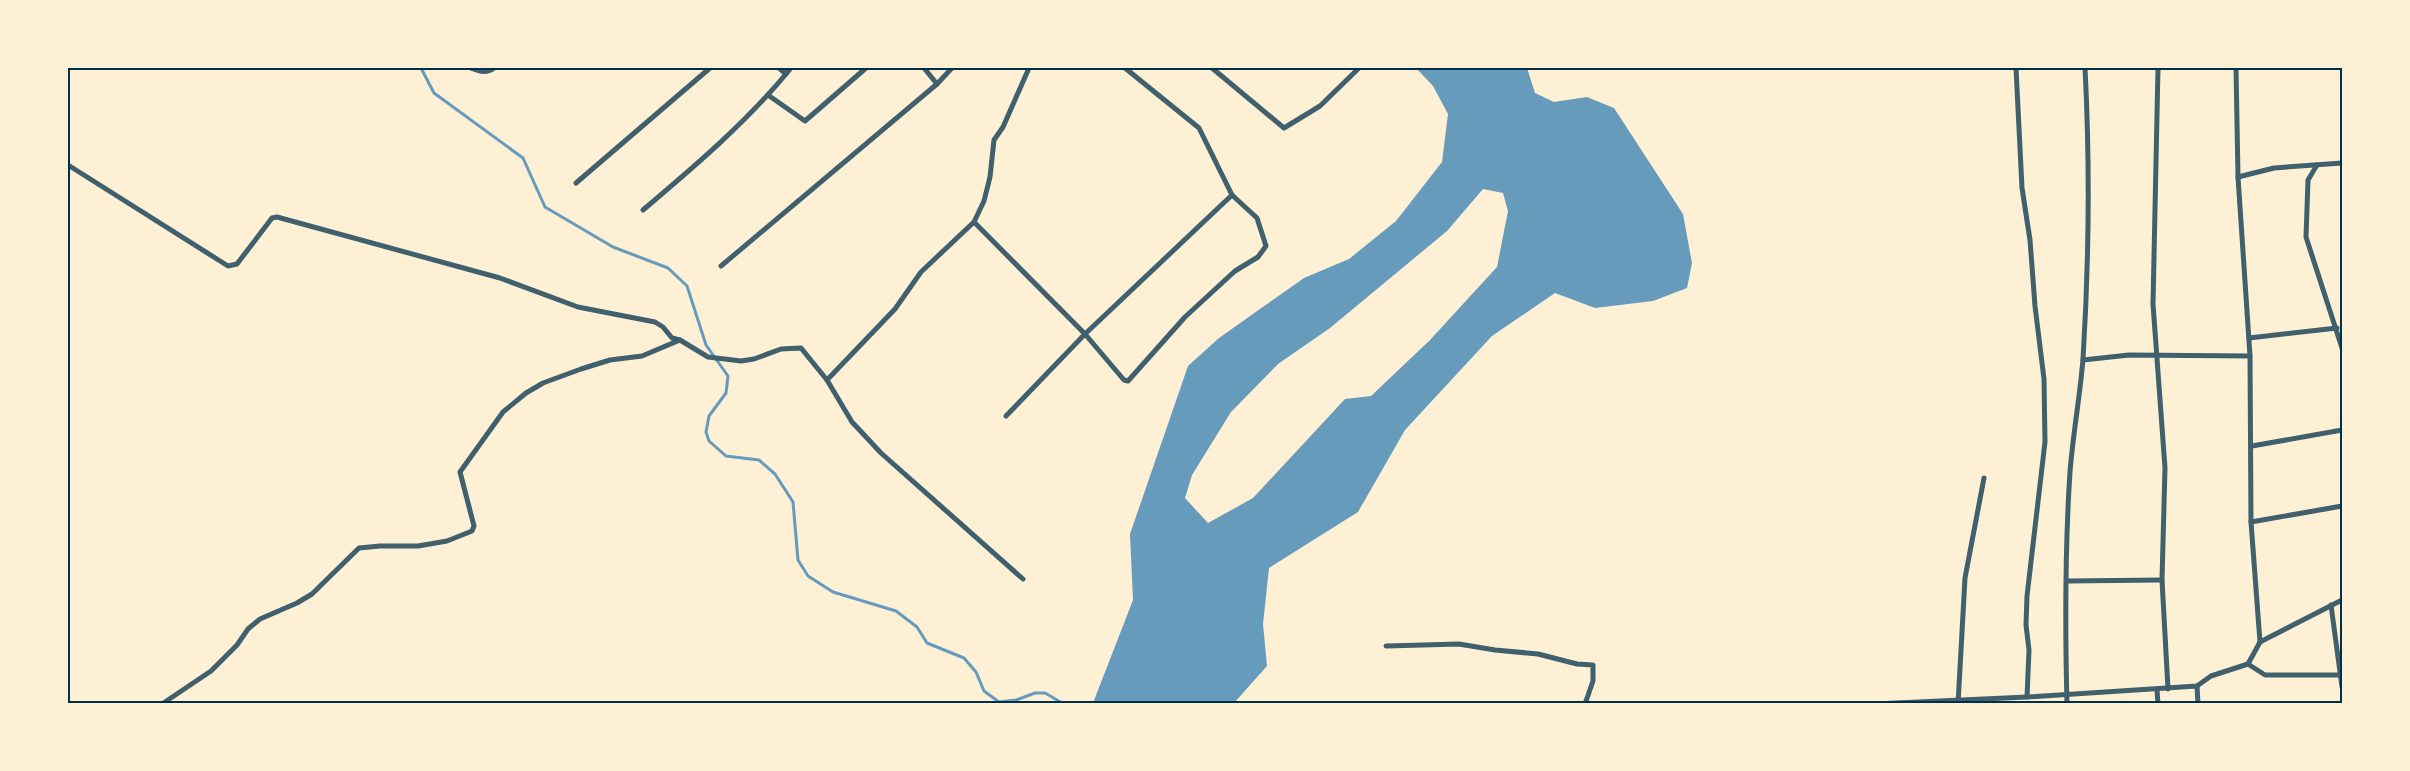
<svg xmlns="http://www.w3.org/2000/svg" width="2410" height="771" viewBox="0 0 2410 771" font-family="'Fira Sans Condensed',sans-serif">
<rect width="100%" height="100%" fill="#fdf0d5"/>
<!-- water -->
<path fill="#669bbc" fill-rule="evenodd" d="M 1416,68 L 1527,68 L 1535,93 L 1554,102 L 1587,97 L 1614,108 L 1683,214 L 1692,263 L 1687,288 L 1653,301 L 1595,308 L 1555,293 L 1492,336 L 1405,430 L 1358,512 L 1269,568 L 1263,624 L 1267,666 L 1234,703 L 1093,703 L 1133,600 L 1130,534 L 1188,366 L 1219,338 L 1304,278 L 1349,259 L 1396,221 L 1442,162 L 1448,114 L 1433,86 ZM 1483,189 L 1503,193 L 1508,211 L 1497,267 L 1430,340 L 1371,396 L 1345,399 L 1253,498 L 1208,523 L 1185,498 L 1192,475 L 1231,412 L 1278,364 L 1330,328 L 1447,231 Z"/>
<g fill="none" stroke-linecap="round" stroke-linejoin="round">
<!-- stream -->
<polyline stroke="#669bbc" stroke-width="3" points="421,68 434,93 523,158 545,207 613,247 668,268 687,286 706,345 728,376 726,393 709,416 706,432 709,441 726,456 759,460 775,474 793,502 798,560 808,576 833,592 896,611 917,627 927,643 964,658 976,672 984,691 999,702 1016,700 1035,693 1045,693 1064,704"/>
<!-- minor -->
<g stroke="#3f606c" stroke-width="5">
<path d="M 471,68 C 479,71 486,74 494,68"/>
<polyline points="779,68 786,74"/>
<polyline points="924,68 937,84"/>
<polyline points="1212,68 1284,128 1320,106 1359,68"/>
<polyline points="2016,68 2022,188 2030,240 2035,306 2044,379 2045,442 2027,596 2026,625 2029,650 2027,697"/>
<polyline points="2158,68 2153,304 2165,468 2162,580 2168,689"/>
<polyline points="2236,68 2238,177 2250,356 2251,522 2260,642"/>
<polyline points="768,95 805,121 866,68"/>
<polyline points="68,165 228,266 237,264 272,218 277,217 500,278 578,307 655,322 663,327 672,338 680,340 708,357 741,361 754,359 781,349 801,348 827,380 852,422 881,453 1023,579"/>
<polyline points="2317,165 2308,180 2306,237 2342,348"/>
<polyline points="2238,177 2274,168 2342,163"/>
<polyline points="576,183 710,68"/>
<path d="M 643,210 C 695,166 748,121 791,68"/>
<polyline points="974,222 1085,334 1124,380 1128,381 1185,317 1235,271 1258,257 1266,246 1257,218 1232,195 1199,128 1125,68"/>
<polyline points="721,266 937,84 952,68"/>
<polyline points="2249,338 2337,328"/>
<polyline points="2083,360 2129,355 2250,356"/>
<polyline points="827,380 895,309 921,272 974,222 984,201 990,177 994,140 1003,127 1029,68"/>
<polyline points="1006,416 1085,334 1232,195"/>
<polyline points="2252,446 2342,430"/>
<polyline points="2251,522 2342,506"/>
<polyline points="2067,581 2162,580"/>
<polyline points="2331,605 2342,687"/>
<polyline points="1386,646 1459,644 1495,650 1538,654 1577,664 1593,665 1593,681 1585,704"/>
<polyline points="2248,664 2265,675 2342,675"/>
<polyline points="2197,686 2198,704"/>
<polyline points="2157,690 2158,704"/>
<polyline points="162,704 211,671 237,645 248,629 260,619 297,603 312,594 359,548 380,546 418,546 447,541 472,531 474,526 460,472 503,412 526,393 543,383 581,369 610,360 642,356 680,340"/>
<polyline points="1874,704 2027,697 2197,686 2211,676 2248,664 2260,642 2342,600"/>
<polyline points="1958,704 1965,578 1984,478"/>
<path d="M 2067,704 C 2065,627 2065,548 2070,472 C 2073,434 2080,396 2083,359 C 2089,262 2090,164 2085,68"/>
</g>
</g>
<!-- border -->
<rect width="2410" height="771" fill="none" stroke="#fdf0d5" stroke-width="138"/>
<rect x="69" y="69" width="2272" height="633" fill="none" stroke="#003049" stroke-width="2"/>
</svg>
